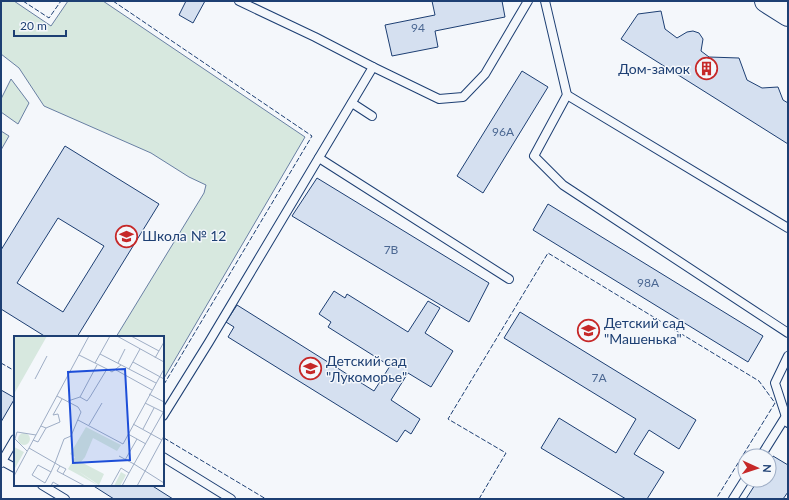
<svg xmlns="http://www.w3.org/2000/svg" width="789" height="500" viewBox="0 0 789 500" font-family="Lato,sans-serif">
<rect width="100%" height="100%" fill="#f4f7fb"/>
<!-- green -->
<g fill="#d7e8df" stroke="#687fa3">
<polygon points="1,1 14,1 51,26 68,1 103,1 305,137 163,380 163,337 116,337 204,193 206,185 189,177 151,153 44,106 19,68 1,54"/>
<polygon points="11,79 29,103 18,124 1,112 1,99"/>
<polygon points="1,131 9,136 1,150"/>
</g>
<!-- building -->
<g fill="#d5e0f0" stroke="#1d3f73" fill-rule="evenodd">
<polygon points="186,1 205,1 193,23 179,15"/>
<polygon points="432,1 502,1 505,17 435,31 438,47 392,56 385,25 435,15"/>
<polygon points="661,11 665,29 677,38 687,32 693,31 699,33 703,39 701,51 709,57 739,58 747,80 762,88 778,87 783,100 788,103 788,144 621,39 638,14"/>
<polygon points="522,71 548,87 483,193 457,176"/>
<path d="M 65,146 L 159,204 L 77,337 L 46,337 L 1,309 L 1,250 ZM 58,218 L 104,246 L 63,312 L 17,283 Z"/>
<polygon points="317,178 489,283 469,322 292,216"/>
<polygon points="548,204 763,336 748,362 533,230"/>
<polygon points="334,291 345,298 347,294 408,332 428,301 440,308 425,333 453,351 431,387 408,373 391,400 420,419 411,434 405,430 397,442 228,337 234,327 226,322 237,305 374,391 390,366 328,327 331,322 319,314"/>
<polygon points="520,312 696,420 679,449 649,430 634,454 664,472 647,499 626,499 541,448 559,418 616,453 636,419 504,338"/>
<polygon points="1,390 15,398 1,422"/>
<polygon points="773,456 788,465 788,492 783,499 746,499 758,480 769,480 769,462"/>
<polygon points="92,485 151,485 173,499 114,499"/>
</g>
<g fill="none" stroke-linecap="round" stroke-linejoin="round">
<defs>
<g id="lane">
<polyline points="239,1 315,37 373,67 439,99 463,97 485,74 528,1"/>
<polyline points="545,1 567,95 534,156 563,185 788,333"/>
<polyline points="567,95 788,228"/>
<polyline points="352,103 372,116"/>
<polyline points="319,158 509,279"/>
<polyline points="788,356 775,383 788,423"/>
<polyline points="163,416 209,342 373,67"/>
<polyline points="761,456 786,416"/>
<polyline points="163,457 231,499"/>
<polyline points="2,461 15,468"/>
<polyline points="1,463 15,439"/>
<polyline points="42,485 65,499"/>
<polyline points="733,499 745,480"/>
</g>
<polyline id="secondary" points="766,1 788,15"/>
</defs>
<!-- lane casing -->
<use href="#lane" stroke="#1d3f73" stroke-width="10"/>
<!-- secondary casing -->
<use href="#secondary" stroke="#1d3f73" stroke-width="24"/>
<!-- lane -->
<use href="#lane" stroke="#f4f7fb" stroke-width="8"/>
<!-- secondary -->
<use href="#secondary" stroke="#f4f7fb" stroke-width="22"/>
<!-- fence -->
<g stroke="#1d3f73" stroke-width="1" stroke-dasharray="5 2" stroke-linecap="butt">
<polyline points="23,1 49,18 61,1"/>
<polyline points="113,1 312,136 163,386"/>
<polyline points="1,363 15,371"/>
<polyline points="164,438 266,499"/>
<polyline points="479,499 506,453 448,419 548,253 759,381 775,403 716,499"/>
</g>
</g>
<!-- icons -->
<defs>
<symbol id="building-ring" viewBox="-11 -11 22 22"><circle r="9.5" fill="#f4f7fb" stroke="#c62828" stroke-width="1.5"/><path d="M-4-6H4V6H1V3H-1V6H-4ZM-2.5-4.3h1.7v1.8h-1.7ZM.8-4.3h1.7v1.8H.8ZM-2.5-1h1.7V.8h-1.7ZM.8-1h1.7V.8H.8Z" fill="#c62828"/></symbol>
<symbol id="school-ring" viewBox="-11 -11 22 22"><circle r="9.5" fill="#f4f7fb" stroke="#c62828" stroke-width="1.5"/><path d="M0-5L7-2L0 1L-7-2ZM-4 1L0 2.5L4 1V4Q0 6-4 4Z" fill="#c62828"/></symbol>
</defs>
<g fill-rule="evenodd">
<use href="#building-ring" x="694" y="56" width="25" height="25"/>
<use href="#school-ring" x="114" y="224" width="25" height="25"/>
<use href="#school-ring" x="576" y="318" width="25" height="25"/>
<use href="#school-ring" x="298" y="356" width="25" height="25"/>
</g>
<g text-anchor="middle" stroke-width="3" stroke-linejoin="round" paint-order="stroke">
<!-- number labels -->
<g font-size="12" fill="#4b6792">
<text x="418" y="32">94</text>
<text x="503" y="136">96А</text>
<text x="391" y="254">7В</text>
<text x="648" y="287">98А</text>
<text x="599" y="382">7А</text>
</g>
<!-- poi labels -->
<g font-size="14" fill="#1d3f73" stroke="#f4f7fb" text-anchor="start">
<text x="690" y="74" text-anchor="end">Дом-замок</text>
<text x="142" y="241">Школа № 12</text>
<text x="604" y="328">Детский сад<tspan x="604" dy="16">"Машенька"</tspan></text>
<text x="326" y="366">Детский сад<tspan x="326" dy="16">"Лукоморье"</tspan></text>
</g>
</g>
<!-- overview -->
<g transform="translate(14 336)">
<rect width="150" height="150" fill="#f4f7fb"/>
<path d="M 0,0 L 33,0 L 0,58 ZM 72,91 L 107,109 L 103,115 L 79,102 L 71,121 L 61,133 L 67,126 L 90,138 L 85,149 L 64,135 L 85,150 L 54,133 L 61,121 L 56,118 ZM4 103a6 6 0 1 1 12 0a6 6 0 1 1-12 0ZM 0,111 L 10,116 L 0,134 ZM 107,136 L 112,139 L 106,150 L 100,150 Z" fill="#d7e8df"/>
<path fill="none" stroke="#9eadc5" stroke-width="1" d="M 96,0 L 86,18 L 142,47M 103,0 L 150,26M 117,0 L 145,15M 65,19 L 81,27 L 86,18M 141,22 L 150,6M 119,26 L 150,43M 104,27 L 111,13M 93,33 L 98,36 L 107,29M 115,33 L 126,13M 102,34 L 138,54M 21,43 L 33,20M 135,58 L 150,66M 43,60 L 64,71 L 67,76 L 57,100 L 50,103 L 41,127 L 46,130 L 43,135 L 71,150M 66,61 L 83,29M 54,65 L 66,61 L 73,65 L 76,61 L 93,33 L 81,27M 131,67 L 149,76M 64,84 L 109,108 L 150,33M 119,88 L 148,104M 75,89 L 88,67M 27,90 L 32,92 L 46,86 L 44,78 L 39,79 L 48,63M 129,93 L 140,72M 114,98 L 132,108M 19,104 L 24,106 L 32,92M 15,112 L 41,127 L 37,136 L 31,147 L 18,139 L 24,129 L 37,136M 13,115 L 1,103 L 3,96 L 22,99M 105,120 L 120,128 L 150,75M 111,124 L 123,103M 46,130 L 52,133 L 49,138M 115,137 L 120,128 L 150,147M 0,140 L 75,0M 37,150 L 39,146 L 46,150M 97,150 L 107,132 L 115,137 L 108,150M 123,150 L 150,100"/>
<path fill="#1d4ed8" fill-opacity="0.15" stroke="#1d4ed8" stroke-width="2" d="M 111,33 L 116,124 L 59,127 L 54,36 Z"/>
<rect width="150" height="150" fill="none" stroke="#1d3f73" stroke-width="2"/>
</g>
<!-- border -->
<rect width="789" height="500" fill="none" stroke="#1d3f73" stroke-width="4"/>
<!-- north arrow -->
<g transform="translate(757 468) rotate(93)"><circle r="19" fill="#f4f7fb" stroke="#9eadc5"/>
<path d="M0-3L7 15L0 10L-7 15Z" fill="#c62828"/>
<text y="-6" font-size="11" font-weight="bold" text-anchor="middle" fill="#1d3f73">N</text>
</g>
<!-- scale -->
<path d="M14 30v6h52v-6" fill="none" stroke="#1d3f73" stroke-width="2"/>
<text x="20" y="30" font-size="12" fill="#1d3f73" stroke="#f4f7fb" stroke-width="3" paint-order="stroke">20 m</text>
</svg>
